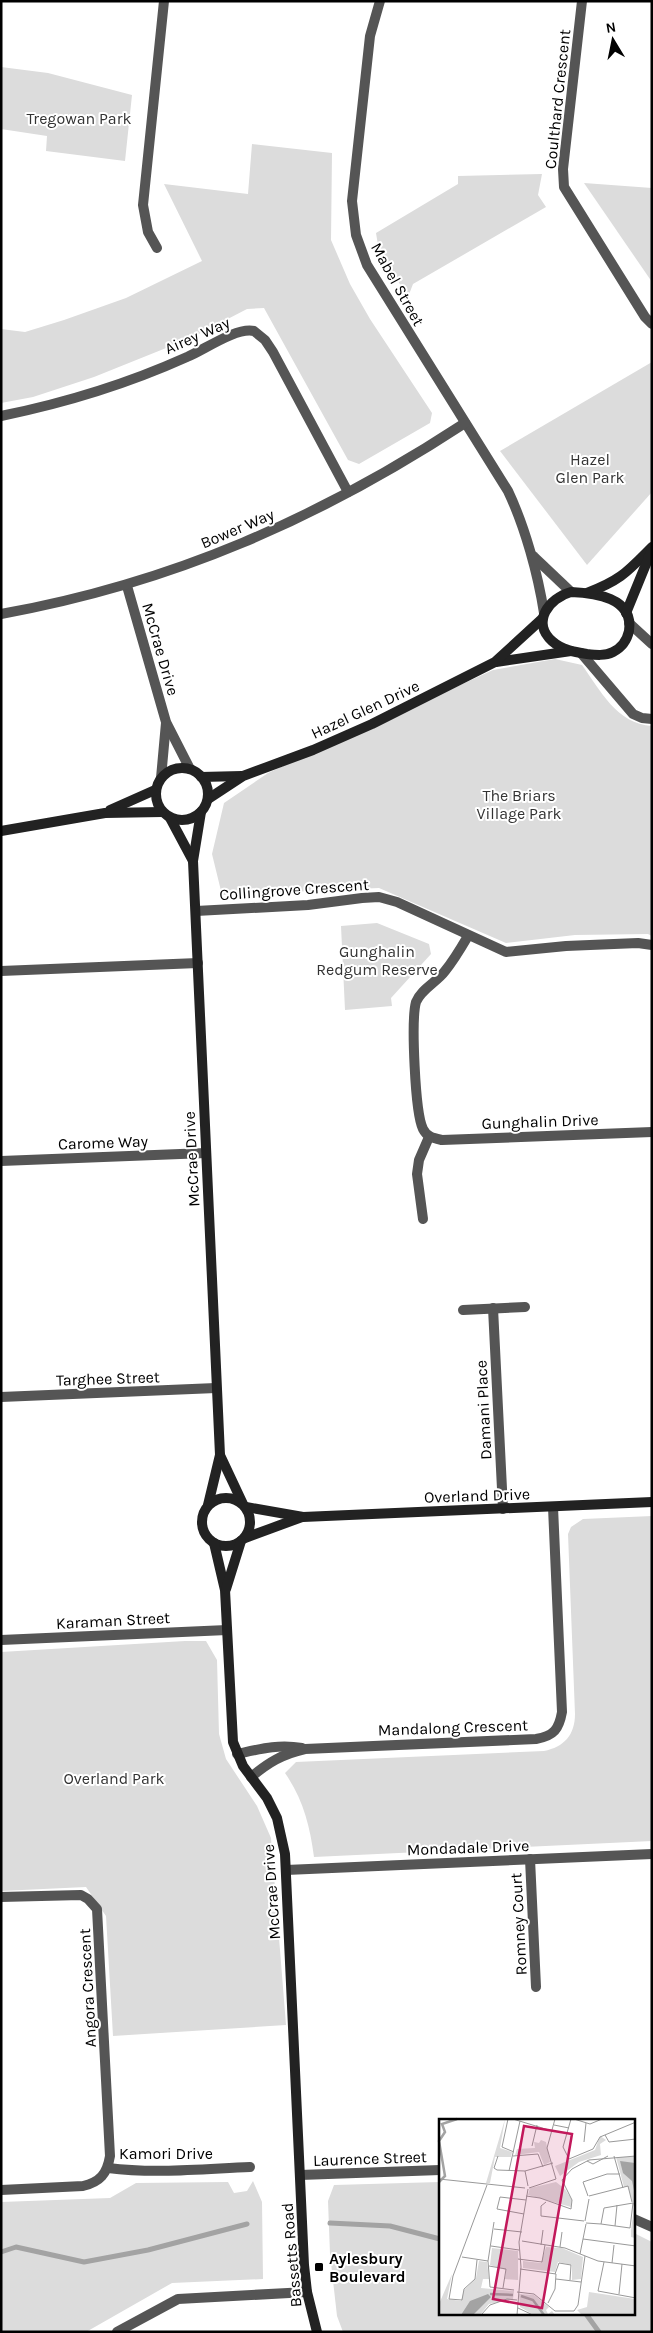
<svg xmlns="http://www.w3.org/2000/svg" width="653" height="2333" viewBox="0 0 653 2333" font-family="Karla,sans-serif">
<rect width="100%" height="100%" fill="#fff"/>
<!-- green -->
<g fill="#dcdcdc">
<polygon points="1,67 48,73 132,95 125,161 46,151 47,136 1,129"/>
<polygon points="252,144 332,153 331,240 350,284 370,319 432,413 430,423 359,464 348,460 264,308 247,309 191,338 94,377 33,397 1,403 1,329 25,332 64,320 126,298 202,261 164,184 248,194"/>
<polygon points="542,174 538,195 546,207 413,284 408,297 379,251 376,233 458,184 458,176"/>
<polygon points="584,183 652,188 652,282"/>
<polygon points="652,362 652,492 587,565 500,451"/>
<path d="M 555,659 L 582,665 C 600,690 617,724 652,726 L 652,936 L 648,934 L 575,935 L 506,943 L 379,888 L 222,895 L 212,854 L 224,803 L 268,773 L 493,670 Z"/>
<polygon points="377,923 429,944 431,954 391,998 392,1006 345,1010 341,926"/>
<path d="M 652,1516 L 652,1841 L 314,1857 C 310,1826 303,1799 285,1773 L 296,1762 L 544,1751 C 564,1747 575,1735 575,1714 L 568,1534 L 571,1527 L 583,1519 Z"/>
<polygon points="185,1641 206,1641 217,1660 219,1734 226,1759 257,1806 271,1838 286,2025 113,2036 106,1916 86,1887 1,1891 1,1652"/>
<polygon points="253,2181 262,2202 263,2279 172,2283 86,2332 1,2332 1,2202 110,2198 136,2183 228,2182 234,2193 247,2191"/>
<polygon points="440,2182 440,2314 634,2314 634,2233 652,2242 652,2332 343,2332 337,2316 330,2254 328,2201 334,2185"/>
</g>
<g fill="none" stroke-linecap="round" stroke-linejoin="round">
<!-- stream -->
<g stroke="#a3a3a3" stroke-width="5">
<polyline points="330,2223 390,2226 440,2239"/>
<polyline points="1,2252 16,2247 84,2262 148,2250 247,2224"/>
<polyline points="586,2314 599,2332"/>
</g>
<!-- street -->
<g stroke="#555" stroke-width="10">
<path d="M 380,1 L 370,36 L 352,201 L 356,235 L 367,265 L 508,491 C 525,527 538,574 544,613"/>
<polyline points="582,1 563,169 564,187 645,317 652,324"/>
<polyline points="157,248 148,232 143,205 164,1"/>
<path d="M 1,416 C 65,403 127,384 187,357 C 204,350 236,327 254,331 L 265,340 L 273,352 L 348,492"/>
<polyline points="533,556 571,592"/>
<polyline points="127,586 166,722 190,769"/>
<path d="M 1,614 C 173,583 320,518 465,423"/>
<polyline points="629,623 652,644"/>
<polyline points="581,653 633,714 642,718 652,719"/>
<polyline points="161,778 166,723"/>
<polyline points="196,911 308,905 362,898 379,897 397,902 506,952 566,946 638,943 652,945"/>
<path d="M 468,936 C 461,948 454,960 445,971 C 437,982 421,989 416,1002 C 411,1020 415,1113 423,1129 C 427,1137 433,1138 442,1140 L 652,1132"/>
<polyline points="1,971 198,963"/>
<polyline points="1,1161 206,1153"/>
<polyline points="423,1219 417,1174 419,1160 429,1137"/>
<polyline points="493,1308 503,1509"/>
<polyline points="463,1310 525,1307"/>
<polyline points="1,1397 216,1388"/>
<polyline points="1,1640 227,1630"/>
<path d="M 237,1754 C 260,1749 278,1744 302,1748"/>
<path d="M 251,1777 C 268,1763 282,1754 305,1749 L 536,1739 C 554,1736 559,1729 562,1712 L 553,1507"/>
<polyline points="530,1859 536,1987"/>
<polyline points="286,1870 652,1854"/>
<path d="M 1,1897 L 81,1895 L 88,1899 L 97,1909 L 110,2156 C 107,2174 100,2182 83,2186 L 1,2190"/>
<path d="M 108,2168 C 155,2174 203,2169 250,2167"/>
<polyline points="300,2175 440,2170"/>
<polyline points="634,2219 652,2227"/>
<polyline points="117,2332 178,2299 307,2292"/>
</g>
<!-- secondary -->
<g stroke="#222" stroke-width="10">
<path d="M 571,592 C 594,593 634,597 629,631 C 627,640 621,648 613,652 C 605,656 596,655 587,654 C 574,652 562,650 552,641 C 531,622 549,598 571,592 Z"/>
<path d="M 587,593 C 621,580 627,572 652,547"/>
<polyline points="626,613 651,552"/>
<polyline points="496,662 571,651"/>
<circle cx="182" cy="794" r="26"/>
<polyline points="201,777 242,776"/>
<polyline points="208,799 243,776 313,750 372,724 495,662 543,618"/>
<polyline points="110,810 155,790"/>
<polyline points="201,812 193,861 220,1455 208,1505"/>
<polyline points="170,818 193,861"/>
<polyline points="1,831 105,813 162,812"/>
<polyline points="220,1455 243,1504"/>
<circle cx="226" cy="1522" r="24"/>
<polyline points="246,1507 303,1517 652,1502"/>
<polyline points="245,1538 302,1517"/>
<polyline points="214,1543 225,1590 233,1742 243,1766 267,1798 277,1818 285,1854 304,2265 307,2292 317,2332"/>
<polyline points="226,1589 241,1541"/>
</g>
</g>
<!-- markers -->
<rect fill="#000" stroke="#fff" stroke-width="2" x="314" y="2262" width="10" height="10" rx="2.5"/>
<g text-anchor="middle" stroke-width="4" stroke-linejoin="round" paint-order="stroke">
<!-- street labels -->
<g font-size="16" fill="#000" stroke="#fff">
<text transform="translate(557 99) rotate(-84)" y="6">Coulthard Crescent</text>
<text transform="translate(398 284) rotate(61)" y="6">Mabel Street</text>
<text transform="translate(197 335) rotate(-24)" y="6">Airey Way</text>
<text transform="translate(237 528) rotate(-23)" y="6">Bower Way</text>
<text transform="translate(161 649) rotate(74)" y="6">McCrae Drive</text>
<text transform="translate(365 709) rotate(-25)" y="6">Hazel Glen Drive</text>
<text transform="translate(294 889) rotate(-4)" y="6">Collingrove Crescent</text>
<text transform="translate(540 1121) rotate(-2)" y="6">Gunghalin Drive</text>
<text transform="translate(103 1142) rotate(-2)" y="6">Carome Way</text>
<text transform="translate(191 1159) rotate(-93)" y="6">McCrae Drive</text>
<text transform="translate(108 1378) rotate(-2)" y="6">Targhee Street</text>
<text transform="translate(483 1410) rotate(-93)" y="6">Damani Place</text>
<text transform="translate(477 1495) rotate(-2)" y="6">Overland Drive</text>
<text transform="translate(113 1620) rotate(-3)" y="6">Karaman Street</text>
<text transform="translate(453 1727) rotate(-2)" y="6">Mandalong Crescent</text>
<text transform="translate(468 1847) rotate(-2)" y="6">Mondadale Drive</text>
<text transform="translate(271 1892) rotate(-94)" y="6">McCrae Drive</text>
<text transform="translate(518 1924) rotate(-93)" y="6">Romney Court</text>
<text transform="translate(87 1988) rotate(-93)" y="6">Angora Crescent</text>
<text x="166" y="2159">Kamori Drive</text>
<text transform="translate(370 2158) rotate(-2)" y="6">Laurence Street</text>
<text transform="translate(291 2255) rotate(-95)" y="6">Bassetts Road</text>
</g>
<!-- park labels -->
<g font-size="16" fill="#333" stroke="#fff">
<text x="79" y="124">Tregowan Park</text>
<text x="590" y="465">Hazel<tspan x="590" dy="18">Glen Park</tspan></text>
<text x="519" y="801">The Briars<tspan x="519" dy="18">Village Park</tspan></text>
<text x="377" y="957">Gunghalin<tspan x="377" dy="18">Redgum Reserve</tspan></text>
<text x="114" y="1784">Overland Park</text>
</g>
<!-- poi labels -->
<g font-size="16" font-weight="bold" fill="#000" stroke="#fff" text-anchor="start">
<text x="329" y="2264">Aylesbury<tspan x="329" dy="18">Boulevard</tspan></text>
</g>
</g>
<!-- overview -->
<g transform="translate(439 2119)">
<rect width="196" height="196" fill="#fff"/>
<path d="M 66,0 L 61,29 L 73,33 L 72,38 L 56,38 L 51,64 L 47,64 ZM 161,17 L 167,21 L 161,25 L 162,36 L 140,43 L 121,57 L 116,47 L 156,31 ZM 102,21 L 107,23 L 111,43 L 105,46 L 100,33 L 76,36 L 78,30 L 96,29 L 95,23 L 100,24 ZM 177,38 L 196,38 L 196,119 L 192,118 L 192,111 L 195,88 L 189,68 L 185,68 ZM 117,63 L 126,70 L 133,81 L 132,88 L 89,76 L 91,69 ZM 107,128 L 123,129 L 144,138 L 142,160 L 133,161 L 133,146 L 119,143 L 116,153 L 84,149 L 84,142 L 102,144 ZM 53,129 L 79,132 L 79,161 L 66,160 L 67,151 L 51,146 ZM 40,142 L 48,143 L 50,160 L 44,160 L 42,169 L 75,172 L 74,180 L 50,185 L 41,196 L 0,196 L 0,185 L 13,155 L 8,180 L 22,182 L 25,171 L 37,159 ZM 150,173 L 196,180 L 196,196 L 143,196 L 138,191 L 148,188 ZM 80,175 L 95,176 L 110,188 L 107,191 L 109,195 L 113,192 L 116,196 L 95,196 L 81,188 Z" fill="#dcdcdc"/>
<path d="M 181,42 L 196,44 L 196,76 L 193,62 L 184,54 ZM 49,175 L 52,178 L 35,195 L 22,196 L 31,182 Z" fill="#a3a3a3"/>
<path fill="none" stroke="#a3a3a3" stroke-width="2.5" d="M 0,63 L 6,57 L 0,22 L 6,13 L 3,5 L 18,0M 51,175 L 74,176M 82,177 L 94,181 L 105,196"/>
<path fill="none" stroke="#999" stroke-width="1" d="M 69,0 L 63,28 L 75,33M 74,0 L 113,12M 116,0 L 108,29 L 117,60M 132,0 L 124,28 L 130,40 L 154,30 L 161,18 L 197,3M 135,0 L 151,5 L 163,0M 115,6 L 130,9M 166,16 L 170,23 L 197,20M 145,23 L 147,4M 93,27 L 98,6M 59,37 L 55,49 L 58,51 L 86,52 L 114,44M 74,37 L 99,35 L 104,48M 175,37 L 184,69M 148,42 L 154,45 L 169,37M 70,52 L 81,2M 86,52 L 89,67M 0,60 L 86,69M 123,61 L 133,50 L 150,41 L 197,37M 90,69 L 117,60M 87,77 L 101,79 L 132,90 L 133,81 L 123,61M 149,77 L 144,63 L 168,55 L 181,55M 150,77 L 189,67 L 193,83M 107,83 L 102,87 L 102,97 L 145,102M 85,95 L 58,90 L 61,78 L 87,81M 146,102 L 150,80M 55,103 L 49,142 L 51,168 L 75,171M 147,104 L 162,105 L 165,89 L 194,84 L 191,109 L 162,105M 176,107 L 178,86M 55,110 L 83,113M 144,120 L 197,127M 83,122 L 126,129 L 159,142 L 197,147M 102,126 L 104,111M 52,127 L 80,131M 121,128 L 123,113M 141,135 L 147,105M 23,138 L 49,142M 79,140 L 103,143 L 106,126M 38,141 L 36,160 L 25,170 L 23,181 L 10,180 L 14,157 L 48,66M 165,143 L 159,172 L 197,179M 173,144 L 175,126M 50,147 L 67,150 L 64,169M 81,150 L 117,155 L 116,170 L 109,184M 116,155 L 120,144 L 132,146 L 131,161M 117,160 L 142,163M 78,173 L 95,175 L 116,192 L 135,192 L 139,186 L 146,137M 180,175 L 183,145M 79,189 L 94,196M 42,196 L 51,186 L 68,180 L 78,181M 78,196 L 82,148 L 80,123 L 89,70"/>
<path fill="#c2185b" fill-opacity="0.15" stroke="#c2185b" stroke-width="2.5" d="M 85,7 L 133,15 L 103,189 L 54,180 Z"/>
<rect width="196" height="196" fill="none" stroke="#000" stroke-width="2.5"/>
</g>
<!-- border -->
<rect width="653" height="2333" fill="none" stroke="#000000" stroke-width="5"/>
<!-- north arrow -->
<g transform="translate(613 40) rotate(350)" stroke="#ffffff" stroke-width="4" paint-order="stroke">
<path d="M0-4L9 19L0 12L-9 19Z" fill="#000000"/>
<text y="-8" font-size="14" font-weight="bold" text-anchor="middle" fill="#000000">N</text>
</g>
</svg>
